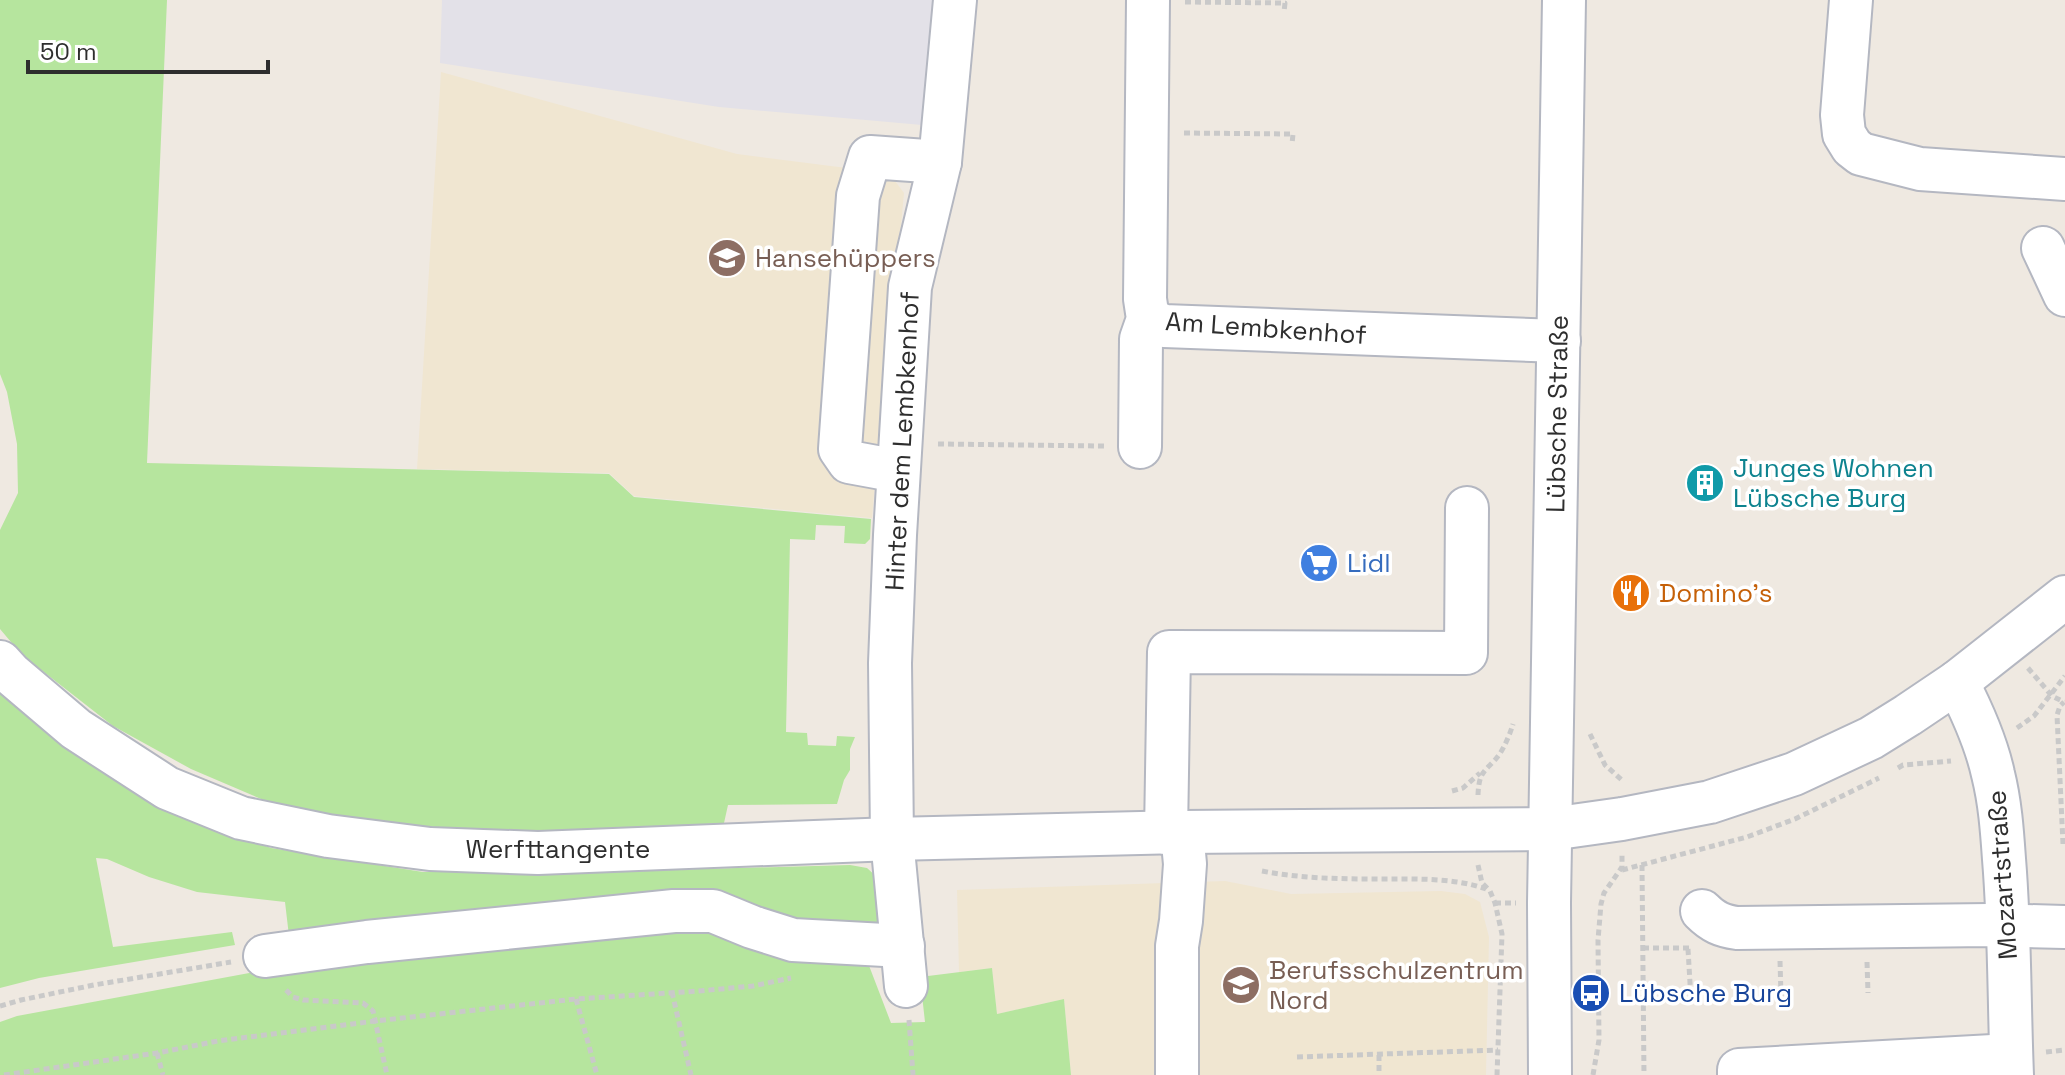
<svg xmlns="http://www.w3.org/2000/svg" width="2065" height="1075" viewBox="0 0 2065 1075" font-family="'Space Grotesk',sans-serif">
<rect width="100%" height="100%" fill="#efe9e1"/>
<!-- industrial -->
<polygon fill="#e3e1e8" points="442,0 934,0 922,125 719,107 440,63"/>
<!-- education -->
<g fill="#f0e6d1">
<polygon points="441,72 737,154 878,172 892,177 904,193 901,225 893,268 872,518 634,496 609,473 417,469"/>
<polygon points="1225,881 1291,894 1441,891 1465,894 1480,902 1489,937 1486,1075 1071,1075 1064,999 997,1014 992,968 959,972 957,890"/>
</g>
<!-- green -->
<g fill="#b6e59e">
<polygon points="0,0 167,0 147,463 609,474 634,497 871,519 870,539 865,544 844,543 845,526 816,525 815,540 790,539 786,732 807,733 808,745 836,746 837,736 855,737 850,749 850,770 844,780 837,804 728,805 724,823 506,835 389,825 275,805 191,769 113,726 22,655 0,629 0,530 18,493 17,444 7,392 0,374"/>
<polygon points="0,691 163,806 271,848 423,872 665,870 850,865 867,868 878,878 884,923 866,931 794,923 289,936 285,902 197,892 149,877 107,859 96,858 113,947 232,932 235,945 39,978 0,988"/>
<polygon points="689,928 868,963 891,1023 925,1022 920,977 992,968 997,1014 1064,999 1071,1075 0,1075 0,1022 17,1016 287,966"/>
</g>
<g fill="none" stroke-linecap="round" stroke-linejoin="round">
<defs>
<g id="minor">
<polyline points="1851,0 1842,115 1844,134 1852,147 1861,154 1920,169 2065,179"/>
<polyline points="2043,248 2065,295"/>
<polyline points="1148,319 1164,326 1559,341"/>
<polyline points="1140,447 1141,339 1148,319 1145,299 1148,0"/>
<polyline points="898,471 849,462 840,449 858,196 870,157 940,162"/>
<polyline points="0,662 10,673 76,729 167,788 241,818 328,836 430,849 538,853 892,839 1182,832 1551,829 1622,819 1710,802 1794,774 1871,738 1908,715 1957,682 2065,597"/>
<path d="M 1957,682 C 1972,711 1986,742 1993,774 C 2000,802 2002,830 2004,859 C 2010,931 2009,1003 2012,1075"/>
<polyline points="1166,833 1169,652 1466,653 1467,508"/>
<path d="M 1702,911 C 1713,922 1722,926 1737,928 L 1989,925 L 2065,927"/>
<polyline points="265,956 367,942 674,911 713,911 752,927 793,940 903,946"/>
<polyline points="906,986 892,839 890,663 895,535 910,287 940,162 955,0"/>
<polyline points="1177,1075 1177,946 1181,921 1185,864 1182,832"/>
<polyline points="1550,1075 1549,903 1564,0"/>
<polyline points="1739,1075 1739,1070 2011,1055"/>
</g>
</defs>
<!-- minor casing -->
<use href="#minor" stroke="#b4b7c1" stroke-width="46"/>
<!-- path -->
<g stroke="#c9c9c9" stroke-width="5" stroke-dasharray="6 4" stroke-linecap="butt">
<polyline points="1185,2 1285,3 1284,12"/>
<polyline points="1184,133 1293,134 1292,144"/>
<polyline points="938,444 1104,446"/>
<polyline points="2028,668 2052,696 2064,702"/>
<polyline points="2017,728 2034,716 2065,676"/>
<polyline points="1590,734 1605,765 1623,781"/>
<polyline points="1898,768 1903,765 1951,761"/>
<polyline points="1452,791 1463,788 1480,773"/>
<path d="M 1478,795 C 1479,769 1486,772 1499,755 C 1505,746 1510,734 1513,724"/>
<polyline points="2063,844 2057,715 2060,706 2064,702"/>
<polyline points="1478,865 1482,883 1490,891 1495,903 1502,934 1497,1075"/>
<polyline points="1642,865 1644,1075"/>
<polyline points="1622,870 1747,837 1795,819 1879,778"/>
<path d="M 1262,871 C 1303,879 1345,879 1387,879 C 1420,879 1455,878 1486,889"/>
<polyline points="1495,903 1516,903"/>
<polyline points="1643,948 1689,948"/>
<polyline points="1688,949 1691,1000"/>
<polyline points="1780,961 1781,996"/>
<polyline points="1867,962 1868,993"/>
<polyline points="286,990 293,997 303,1000 363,1003 373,1011 387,1075"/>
<polyline points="672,992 691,1075"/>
<polyline points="576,999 597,1075"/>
<polyline points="0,1006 21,1000 94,985 231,962"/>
<polyline points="909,1020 913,1075"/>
<polyline points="2046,1052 2065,1050"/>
<polyline points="157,1053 163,1075"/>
<polyline points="1379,1055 1379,1075"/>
<polyline points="1297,1057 1498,1050"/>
<polyline points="4,1075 157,1053 218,1041 375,1021 576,999 699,991 753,986 791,978"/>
<polyline points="1593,1075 1599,1040 1598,940 1601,904 1604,893 1622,867 1622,855"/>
</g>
<!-- minor -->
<use href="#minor" stroke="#fff" stroke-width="42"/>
</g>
<!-- icons -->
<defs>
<symbol id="school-disc" viewBox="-11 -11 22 22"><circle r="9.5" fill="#8d6e63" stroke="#fff"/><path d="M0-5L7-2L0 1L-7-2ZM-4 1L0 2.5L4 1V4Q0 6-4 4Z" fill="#fff"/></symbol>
<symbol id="building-disc" viewBox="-11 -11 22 22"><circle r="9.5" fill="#0f9aa8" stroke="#fff"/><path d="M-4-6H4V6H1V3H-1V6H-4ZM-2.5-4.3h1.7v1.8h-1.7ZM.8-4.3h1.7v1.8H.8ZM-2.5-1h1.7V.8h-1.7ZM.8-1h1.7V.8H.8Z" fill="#fff"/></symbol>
<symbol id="supermarket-disc" viewBox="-11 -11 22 22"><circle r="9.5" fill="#3f7fe0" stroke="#fff"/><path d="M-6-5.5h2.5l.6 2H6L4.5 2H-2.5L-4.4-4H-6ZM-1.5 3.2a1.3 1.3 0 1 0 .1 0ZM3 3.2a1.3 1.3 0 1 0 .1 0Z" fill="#fff"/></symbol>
<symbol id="restaurant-disc" viewBox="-11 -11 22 22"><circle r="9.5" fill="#e8710a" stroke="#fff"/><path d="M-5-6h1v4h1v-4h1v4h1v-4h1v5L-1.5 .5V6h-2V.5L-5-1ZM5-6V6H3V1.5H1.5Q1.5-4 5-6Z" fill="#fff"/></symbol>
<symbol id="bus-disc" viewBox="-11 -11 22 22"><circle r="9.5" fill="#1a4fb4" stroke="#fff"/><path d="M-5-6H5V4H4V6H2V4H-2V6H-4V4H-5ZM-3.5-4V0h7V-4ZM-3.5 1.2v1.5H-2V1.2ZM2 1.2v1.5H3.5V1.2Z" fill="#fff"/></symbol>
</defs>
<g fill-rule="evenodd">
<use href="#school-disc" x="705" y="236" width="44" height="44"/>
<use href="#building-disc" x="1683" y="461" width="44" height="44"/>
<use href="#supermarket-disc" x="1297" y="541" width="44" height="44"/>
<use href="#restaurant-disc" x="1609" y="571" width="44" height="44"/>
<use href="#school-disc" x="1219" y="963" width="44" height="44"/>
<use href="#bus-disc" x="1569" y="971" width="44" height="44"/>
</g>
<g text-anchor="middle" stroke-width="7" stroke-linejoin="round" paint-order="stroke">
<!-- education labels -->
<g font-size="26" fill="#785e54" stroke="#fff" text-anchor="start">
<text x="755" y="267">Hansehüppers</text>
<text x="1269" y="979">Berufsschulzentrum<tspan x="1269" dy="30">Nord</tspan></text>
</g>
<!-- street labels -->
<g font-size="26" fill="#2e2e2e" stroke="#fff">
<text transform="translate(1266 328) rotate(4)" y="9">Am Lembkenhof</text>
<text transform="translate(1557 414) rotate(-89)" y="9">Lübsche Straße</text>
<text transform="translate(902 441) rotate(-87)" y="9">Hinter dem Lembkenhof</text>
<text x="558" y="858">Werfttangente</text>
<text transform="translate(2002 875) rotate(-94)" y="9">Mozartstraße</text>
</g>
<!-- culture labels -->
<g font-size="26" fill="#0d838f" stroke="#fff" text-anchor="start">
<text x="1733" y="477">Junges Wohnen<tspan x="1733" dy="30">Lübsche Burg</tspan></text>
</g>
<!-- shop labels -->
<g font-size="26" fill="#366cbe" stroke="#fff" text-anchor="start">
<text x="1347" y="572">Lidl</text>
</g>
<!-- food labels -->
<g font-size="26" fill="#c56008" stroke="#fff" text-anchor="start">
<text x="1659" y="602">Domino's</text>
</g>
<!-- transit labels -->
<g font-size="26" fill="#164399" stroke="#fff" text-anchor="start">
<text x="1619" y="1002">Lübsche Burg</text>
</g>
</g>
<!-- scale -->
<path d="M28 60v12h240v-12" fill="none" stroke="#2e2e2e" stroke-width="4"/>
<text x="40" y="60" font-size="24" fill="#2e2e2e" stroke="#ffffff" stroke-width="6" paint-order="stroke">50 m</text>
</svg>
